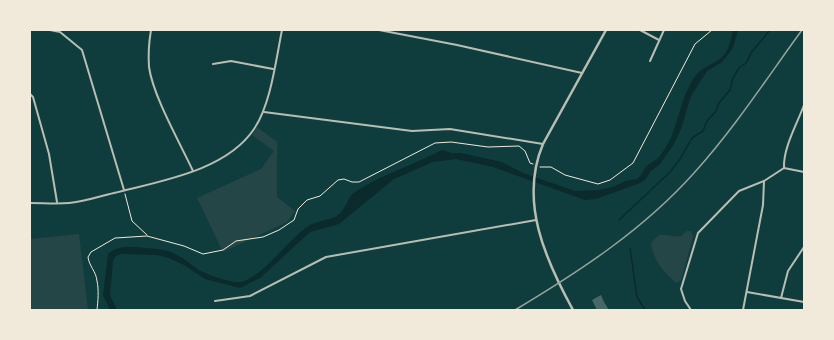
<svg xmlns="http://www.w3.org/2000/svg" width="834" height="340" viewBox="0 0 834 340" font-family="Quicksand,sans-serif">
<rect width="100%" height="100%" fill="#0f3d3e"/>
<!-- green -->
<g fill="#244646">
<polygon points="257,127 277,142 277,197 295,211 287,222 223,252 197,198 261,169 274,151 252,135"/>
<path d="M 687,231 L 691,231 L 693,237 L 681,280 L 676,283 C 663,271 654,261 651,244 C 659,229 667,238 681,236 Z"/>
<polygon points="79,234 88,310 30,310 30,239"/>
</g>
<!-- water -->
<path fill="#0a2a2b" d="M 733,30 L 738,30 L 733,48 L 722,62 L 707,71 L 691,96 L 681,129 L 674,144 L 660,164 L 650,172 L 645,180 L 640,183 L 596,199 L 585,200 L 493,167 L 456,159 L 433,162 L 394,179 L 339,224 L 310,232 L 260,278 L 240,288 L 205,279 L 184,265 L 169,258 L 157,255 L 121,254 L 116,256 L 113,261 L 110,295 L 117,310 L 110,310 L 103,295 L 108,254 C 115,247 123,247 133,247 C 146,248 159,248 171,252 C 183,257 190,264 199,270 C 209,275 229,283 240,282 C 261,279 289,239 307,227 C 315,221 326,221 335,217 C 346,212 346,198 355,192 C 382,174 414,165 442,150 L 452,153 L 461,153 L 502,162 L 523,173 L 575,191 L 598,190 L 613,187 L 625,181 L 637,179 C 643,175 643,168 648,165 C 651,162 655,161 658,158 C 680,134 677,100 696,75 C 703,67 713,64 721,58 C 729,51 731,39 733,30 Z"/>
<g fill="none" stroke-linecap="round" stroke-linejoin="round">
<!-- stream -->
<g stroke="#0a2a2b" stroke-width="1.5">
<polyline points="619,220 670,172 680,159 692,138 703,131 707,121 716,111 719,103 730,90 733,78 739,68 746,63 751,53 770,30"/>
<polyline points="630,248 637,297 645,310"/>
</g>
</g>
<!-- building -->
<polygon fill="#486865" points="601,295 604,302 609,310 597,310 592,300"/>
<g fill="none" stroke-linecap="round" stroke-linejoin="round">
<!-- path -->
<g stroke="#f1e9da" stroke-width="1">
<polyline points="540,167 551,167 565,175 598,184 610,180 633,163 695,44 712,30"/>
<polyline points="125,194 132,221 147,235"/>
<path d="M 97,310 C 98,301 99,290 97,281 C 96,271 89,266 88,257 L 91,252 L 115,238 L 147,236 L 184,246 L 203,254 L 223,250 L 236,241 L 263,237 L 279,230 L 294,220 L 298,209 L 307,200 L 320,196 L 338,180 L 344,179 L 352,182 L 359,182 L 435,143 L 451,142 L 488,147 L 519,146 L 525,151 L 530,163 L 533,164"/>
</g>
<!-- minor -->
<g stroke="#b8beb3" stroke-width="2">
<polyline points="50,30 60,32 82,50 124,190"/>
<path d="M 151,30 C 149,42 148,54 149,67 C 153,96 180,143 193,171"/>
<polyline points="379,30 457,45 582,73"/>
<polyline points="640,30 659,40"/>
<polyline points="650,61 664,30"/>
<polyline points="213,64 231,61 273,69"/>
<polyline points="30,94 33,97 49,154 57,202"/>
<polyline points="264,112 412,131 450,129 543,144"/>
<path d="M 784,168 C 783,148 797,124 804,105"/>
<path d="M 30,203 C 43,203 57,204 69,203 C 84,202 100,196 114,193 C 160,181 226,171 254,129 C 271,104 276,59 282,30"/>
<polyline points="747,292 804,302"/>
<polyline points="781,298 788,271 804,247"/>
<polyline points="215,301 250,296 326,257 536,220"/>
<polyline points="691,310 685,301 681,289 698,233 739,191 764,181 784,168 804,172"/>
<polyline points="743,310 763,205 764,181"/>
</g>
<!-- tertiary -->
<path stroke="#b8beb3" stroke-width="2.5" d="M 573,310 C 545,259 519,201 543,144 L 606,30"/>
<!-- rail -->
<path stroke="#97a49c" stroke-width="1.5" d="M 515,310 C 580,271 643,230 694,173 C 734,129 767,78 802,30"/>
</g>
<!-- border -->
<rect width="834" height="340" fill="none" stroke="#f1e9da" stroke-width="62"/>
</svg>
